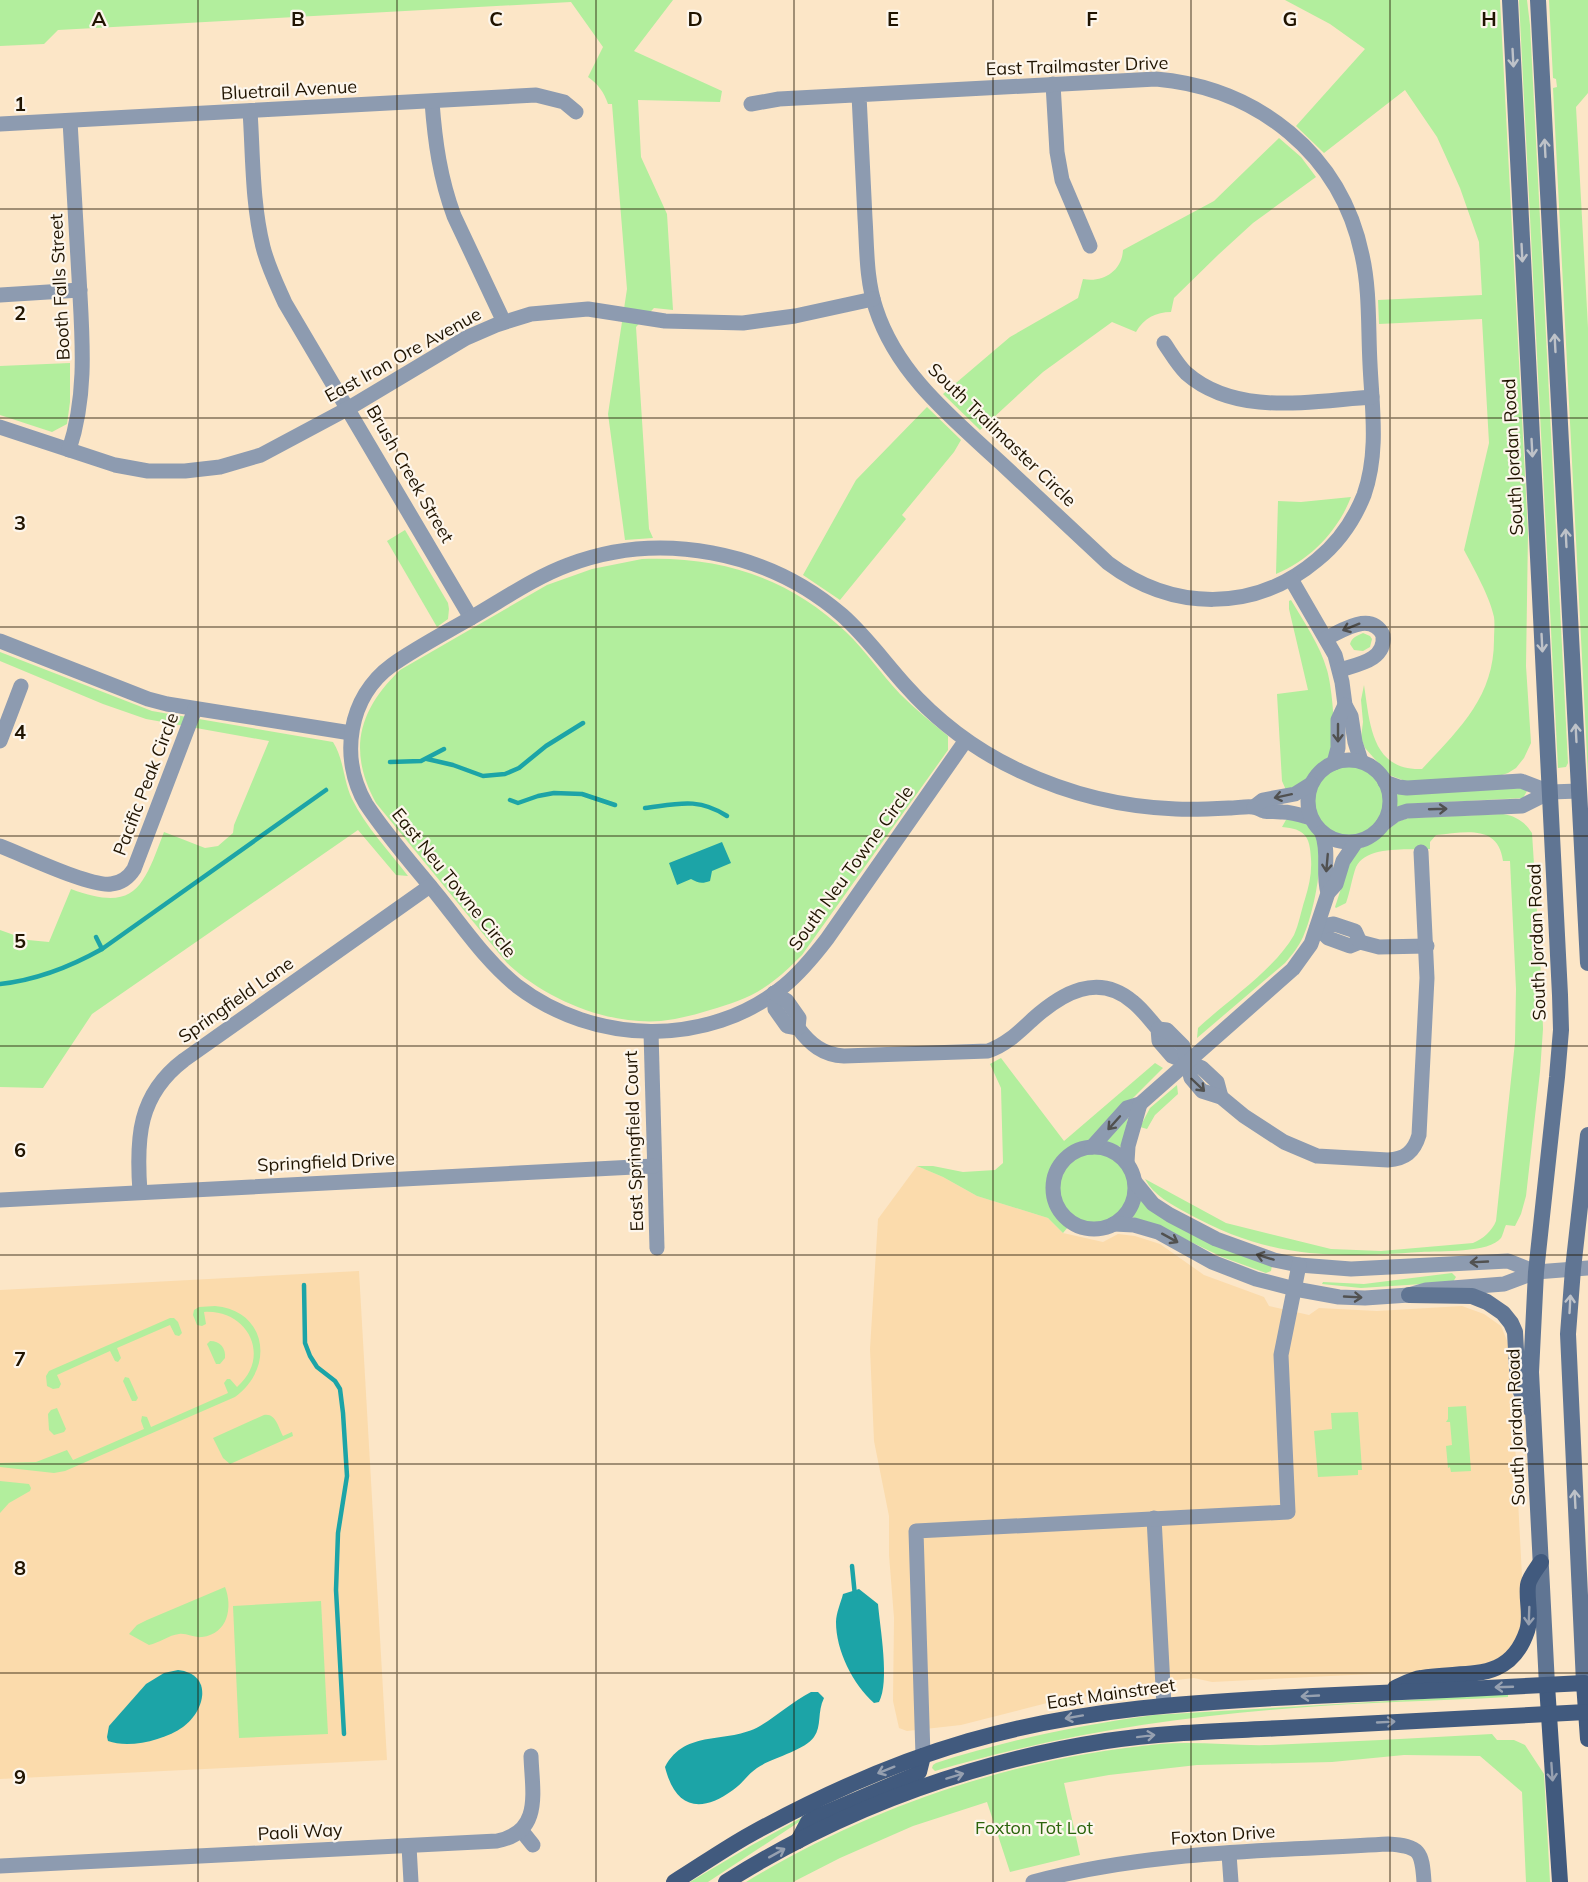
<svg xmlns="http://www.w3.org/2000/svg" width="1588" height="1882" viewBox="0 0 1588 1882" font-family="Mulish,sans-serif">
<rect width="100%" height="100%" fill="#fce6c7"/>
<!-- built -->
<g fill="#fbdbac">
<polygon points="917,1166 943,1177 977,1196 1048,1218 1063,1233 1103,1242 1118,1234 1135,1236 1160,1244 1204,1275 1264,1297 1269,1306 1309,1315 1319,1308 1377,1311 1462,1306 1484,1314 1501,1326 1510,1348 1524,1614 1519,1636 1504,1656 1472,1669 1212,1682 1194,1678 1133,1685 1123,1690 1047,1703 961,1725 907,1731 899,1728 893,1701 894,1618 889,1555 889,1516 874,1441 870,1349 878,1219"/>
<polygon points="359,1271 387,1760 0,1779 0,1290"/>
</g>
<!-- green -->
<g fill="#b2ee9d">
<path d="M 0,0 L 673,0 L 634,51 L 722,91 L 720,102 L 638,100 L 641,157 L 667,214 L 673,310 L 654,308 L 636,327 L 649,529 L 653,538 L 625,540 L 608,414 L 627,289 L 612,104 L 608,104 C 604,92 598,84 588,77 L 603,47 L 571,2 L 58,30 L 44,44 L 0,46 Z"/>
<path d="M 1285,0 L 1500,0 L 1528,533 L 1526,666 L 1531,743 L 1524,758 L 1516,768 L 1508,773 L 1499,776 L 1408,782 L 1389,775 L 1365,748 L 1361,738 L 1363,722 L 1361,700 L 1364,685 C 1370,723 1371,771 1422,769 C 1458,730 1494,698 1494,640 C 1494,633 1495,624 1494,617 C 1490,597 1474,569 1464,550 L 1489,443 L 1482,319 L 1379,324 L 1378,300 L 1482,295 L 1479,242 L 1460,188 L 1437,137 L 1405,90 L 1324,153 L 1296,126 L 1365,49 L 1330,24 Z"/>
<polygon points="1519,0 1527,0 1530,25 1568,763 1566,767 1558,768"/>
<polygon points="1549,0 1588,0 1588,93 1576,107 1588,328 1588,776 1553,88 1557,87 1556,79 1553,78"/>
<path d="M 1279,138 L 1301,157 L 1316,177 L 1253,223 L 1218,255 L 1174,298 L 1171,312 C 1156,312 1144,318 1136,332 L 1112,322 L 1043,372 L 980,430 L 943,394 L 1010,337 L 1078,298 L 1083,279 C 1103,283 1122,271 1123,250 L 1214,201 Z"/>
<polygon points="70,363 70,402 67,424 52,432 0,415 0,366"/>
<polygon points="927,407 961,440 954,452 902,515 906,519 840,600 803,575 856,480"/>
<path d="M 1351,497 C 1338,531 1310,560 1276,574 L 1278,501 L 1301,502 Z"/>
<polygon points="405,530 448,603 449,609 448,619 437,627 387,541"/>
<path d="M 642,559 C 721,556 789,578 846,632 C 866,651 881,674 900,694 C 915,709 932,723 948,736 L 948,750 L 802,955 C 791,966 781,976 768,985 C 750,998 730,1004 710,1010 C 694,1015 678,1019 661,1021 C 606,1025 546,999 507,963 L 376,803 C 347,750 359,710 400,670 L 547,585 L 592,569 Z"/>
<path d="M 1291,600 C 1304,622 1320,645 1327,670 C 1332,687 1337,737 1331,753 C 1325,768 1301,785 1286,790 L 1282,781 L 1277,694 L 1308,690 L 1289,609 L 1289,601 Z"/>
<path d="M 1363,633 L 1370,636 L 1372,639 L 1370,647 L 1363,651 L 1354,650 L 1350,644 C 1352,637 1357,636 1363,633 Z"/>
<path d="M 0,652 L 152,711 L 333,742 C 344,759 343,780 352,799 C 365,826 390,852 408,876 L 396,875 L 358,830 L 92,1014 L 43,1088 L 0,1087 L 0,930 L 28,940 L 49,942 L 71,889 C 136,913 143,887 164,832 L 205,848 L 218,846 L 233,833 L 234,825 L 269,741 L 146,719 L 103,704 L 0,661 Z"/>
<circle cx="1349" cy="802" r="36"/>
<polygon points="1523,788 1527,791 1523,798 1410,804 1396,808 1395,806 1394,792"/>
<path d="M 1503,814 C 1516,816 1525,822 1532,833 L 1542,991 L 1543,1029 L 1540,1072 L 1526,1196 L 1521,1214 L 1515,1226 L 1506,1225 C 1504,1229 1503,1235 1501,1238 C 1490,1253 1439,1251 1421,1252 C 1329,1258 1270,1259 1187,1213 C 1171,1204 1154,1196 1145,1179 L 1226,1223 L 1331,1249 L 1381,1251 L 1473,1243 C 1483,1239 1492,1231 1496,1221 L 1515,1042 L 1516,989 L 1510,861 L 1503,861 C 1498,823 1463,833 1436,835 L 1430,842 L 1430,849 C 1409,850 1366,845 1356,867 C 1352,878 1350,892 1346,903 L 1336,908 L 1335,907 L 1350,861 L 1359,849 L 1371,843 L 1399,821 L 1409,818 Z"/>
<path d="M 1287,818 C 1295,821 1306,822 1312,829 C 1329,847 1313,916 1303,937 C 1299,946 1292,955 1285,963 L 1197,1038 L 1198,1028 C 1227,1001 1275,969 1294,935 C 1299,924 1301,911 1305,899 C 1309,886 1312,873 1311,859 C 1310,836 1305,829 1282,827 Z"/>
<polygon points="1001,1058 1064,1141 1155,1063 1163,1068 1094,1137 1066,1152 1055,1164 1049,1177 1049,1198 1054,1211 1068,1227 1063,1233 1048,1218 977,1196 943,1177 917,1166 933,1166 963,1172 995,1170 1003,1163 1001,1088 990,1064"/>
<polygon points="1177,1085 1178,1094 1155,1115 1147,1129 1140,1127 1150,1108"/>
<polygon points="1129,1113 1122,1147 1103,1143"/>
<circle cx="1094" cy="1188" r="36"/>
<polygon points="1140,1198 1272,1265 1271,1271 1266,1273 1222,1257 1156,1225 1132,1217"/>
<polygon points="1452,1273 1456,1277 1453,1282 1361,1288 1322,1284 1323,1282 1364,1284"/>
<path d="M 215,1306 C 266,1310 276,1367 235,1397 L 65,1471 L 54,1473 L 0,1467 L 0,1463 L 36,1462 L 67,1450 L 73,1460 L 144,1429 L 141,1421 L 142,1416 L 147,1417 L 151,1427 L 228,1393 L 224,1383 L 227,1379 L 230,1379 L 237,1387 C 272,1357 248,1309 204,1312 L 206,1324 L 202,1326 L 197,1325 L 193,1315 L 194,1310 L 199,1307 Z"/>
<polygon points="170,1318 174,1318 178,1322 182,1333 179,1336 175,1335 170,1325 117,1348 121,1358 118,1362 115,1361 110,1351 57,1375 61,1384 59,1388 53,1389 47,1386 46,1376 49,1371"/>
<path d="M 210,1341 C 220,1341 226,1348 225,1358 L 220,1364 L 216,1364 L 207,1344 Z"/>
<polygon points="125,1377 129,1378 138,1398 136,1401 132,1401 123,1381"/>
<polygon points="1466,1406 1471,1471 1451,1472 1450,1467 1448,1468 1446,1446 1452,1445 1450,1422 1446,1422 1448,1419 1448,1407"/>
<polygon points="57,1408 66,1429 64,1432 54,1435 49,1430 48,1414 51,1410"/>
<polygon points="1358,1412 1362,1470 1358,1470 1358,1475 1318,1477 1314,1431 1332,1429 1331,1413"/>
<path d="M 264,1415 C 276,1413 278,1427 283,1436 L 292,1432 L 293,1436 L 230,1464 L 223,1458 L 213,1438 Z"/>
<polygon points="0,1481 29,1484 31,1488 30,1491 9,1503 0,1513"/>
<path d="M 225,1587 C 233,1607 228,1634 202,1637 C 194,1638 187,1633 179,1634 C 169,1635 159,1643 149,1645 L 129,1634 L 137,1625 L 147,1620 Z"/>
<polygon points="321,1601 328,1734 239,1738 233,1606"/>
<path d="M 1508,1694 L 1508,1697 C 1437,1701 1365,1702 1294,1708 C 1173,1717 1052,1736 935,1771 L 932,1768 L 933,1765 L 936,1763 C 1007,1740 1080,1725 1154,1715 Z"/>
<path d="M 1492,1734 L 1497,1740 L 1514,1740 L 1525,1745 L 1544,1774 L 1550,1882 L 1526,1882 L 1522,1792 L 1480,1756 L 1404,1755 L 1332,1762 L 1197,1765 L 1109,1775 L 1064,1783 L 1080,1855 L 1010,1872 L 987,1802 L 913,1826 L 840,1858 L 793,1882 L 746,1882 C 871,1806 1015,1758 1160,1744 C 1196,1741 1233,1746 1270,1745 C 1344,1742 1418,1738 1492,1734 Z"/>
<polygon points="801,1818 802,1820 708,1882 690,1882 752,1845"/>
</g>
<!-- water -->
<g fill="#1ca4a7">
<path d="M 722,842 L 731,863 L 712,871 L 710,881 C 702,884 698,883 691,879 L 677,885 L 669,863 Z"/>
<path d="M 859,1589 L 878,1604 C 880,1628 890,1682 879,1702 L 874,1703 C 853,1684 836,1651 836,1622 C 836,1613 841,1602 843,1594 Z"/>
<path d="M 178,1670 C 213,1674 206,1710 183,1727 C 165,1740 129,1749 108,1741 L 107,1737 L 109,1726 L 146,1684 L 164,1673 Z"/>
<path d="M 811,1692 L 818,1692 L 824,1698 C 817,1712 822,1726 814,1737 C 804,1751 771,1758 757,1768 C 748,1774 742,1784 733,1790 C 699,1815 675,1807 665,1767 C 686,1728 727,1745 760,1726 C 777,1716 792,1702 811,1692 Z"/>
</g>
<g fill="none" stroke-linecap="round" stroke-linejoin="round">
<!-- stream -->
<g stroke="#1ca4a7" stroke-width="4.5">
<polyline points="427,759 453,765 483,776 505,774 519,768 546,746 583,723"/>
<polyline points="390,762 421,761 444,749"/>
<polyline points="510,800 518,803 538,796 554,793 582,794 615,805"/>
<path d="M 645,808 C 677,804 698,797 727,816"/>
<polyline points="96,937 102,949"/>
<path d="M 0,984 C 37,980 70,967 102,949 L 326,790"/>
<polyline points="304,1285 305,1343 310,1356 317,1367 335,1381 340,1389 343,1413 347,1476 338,1533 336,1590 344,1734"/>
<polyline points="852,1566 855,1596"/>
</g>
<!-- minor -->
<g stroke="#8d9bb0" stroke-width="15">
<polyline points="1053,84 1057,152 1062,180 1090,246"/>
<path d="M 432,102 C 435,142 440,178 454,216 L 504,322"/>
<path d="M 751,104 L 779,99 L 1156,79 C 1258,88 1341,154 1362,255 C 1370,290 1368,328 1370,364 C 1372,408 1379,452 1364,495 C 1354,520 1338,543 1317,560 C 1254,613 1172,611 1108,563 C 1072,529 1036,496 1001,463 C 952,418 897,374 876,309 C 866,280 867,248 865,218 C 863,177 861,136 859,95"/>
<path d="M 250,111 C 253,155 252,203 263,247 C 268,267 277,285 285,303 L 471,618"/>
<polyline points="0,124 536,95 564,102 576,112"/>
<polyline points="0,295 80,290"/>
<path d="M 1164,343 C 1171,353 1177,364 1186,373 C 1236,417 1311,401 1372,397"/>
<polyline points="0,427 115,465 148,471 185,471 220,467 261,455 349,408 466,338 496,325 531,314 588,309 665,321 743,323 795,316 873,299"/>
<path d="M 69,450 C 88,393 82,336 79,277 C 76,225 73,173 70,121"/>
<polyline points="1291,579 1335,655 1342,682 1345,705 1351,716 1355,742 1361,761"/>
<path d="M 1326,638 C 1344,630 1371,611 1383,635 C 1386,660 1359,664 1340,670"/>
<polyline points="0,641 148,699 167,704 351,733"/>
<path d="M 966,740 L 827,939 C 814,956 801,972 784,986 C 708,1048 594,1045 517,986 C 486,961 463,927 439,897 C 414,866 387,836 366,804 C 339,758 348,697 392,665 C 416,648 443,634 469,619 C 501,601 533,578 568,565 C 660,530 768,551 842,615 C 866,636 885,663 906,686 C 938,722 977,751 1020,771 C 1069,794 1122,807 1176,809 C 1193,810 1211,809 1229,808 C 1237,808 1246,806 1253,807 C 1256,807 1261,810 1264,811 C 1270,812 1276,811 1282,812 C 1292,812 1301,815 1311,818"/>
<polyline points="0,741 21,686"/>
<circle cx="1349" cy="801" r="41"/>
<polyline points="1334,763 1338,748 1338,720 1345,705"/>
<polyline points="1385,782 1399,787 1407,788 1521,781 1550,792 1579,791"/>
<polyline points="1254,807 1263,800 1295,794 1311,784"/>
<polyline points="1383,824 1395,815 1407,811 1522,806 1550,792"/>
<path d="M 1322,833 C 1330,853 1322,873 1328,893"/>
<path d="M 0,846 C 24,855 90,887 111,884 C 121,883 129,877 134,869 L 195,709"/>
<polyline points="1317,927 1328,938 1350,946 1360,942 1379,947 1427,946"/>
<polyline points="1317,927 1334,924 1355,931 1360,942"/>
<path d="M 774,993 L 775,1009 L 787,1026 L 798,1028 C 810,1044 823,1055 844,1056 L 988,1051 C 1006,1045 1019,1032 1033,1019 C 1062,993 1098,972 1133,1002 C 1142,1009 1150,1020 1158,1029 L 1159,1041 L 1172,1056 L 1202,1068 L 1217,1082 L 1221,1097"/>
<polyline points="774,993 787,1001 799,1018 798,1028"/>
<path d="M 1158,1029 L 1167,1030 L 1183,1046 L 1191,1078 L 1202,1091 L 1221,1097 L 1244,1116 L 1284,1142 L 1317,1156 L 1388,1160 C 1405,1159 1414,1152 1419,1135 L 1427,978 L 1421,852"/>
<polyline points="651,1032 657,1248"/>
<circle cx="1094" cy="1188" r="41"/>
<polyline points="1092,1147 1127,1108 1140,1104 1293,969 1311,944 1328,893 1336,884 1343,861 1356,842"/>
<polyline points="1127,1162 1128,1146 1140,1104"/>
<polyline points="1135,1182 1153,1204 1170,1215 1216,1239 1274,1260 1299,1265 1351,1269 1508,1261 1536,1272"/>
<path d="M 140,1192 C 136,1138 138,1095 184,1060 L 430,886"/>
<polyline points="0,1200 654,1166"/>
<polyline points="1114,1224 1134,1225 1158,1232 1212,1262 1256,1279 1295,1289 1339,1297 1365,1298 1409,1295 1426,1290 1504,1284 1536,1272 1588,1268"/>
<polyline points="1154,1518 1164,1705"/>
<polyline points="923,1756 916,1531 1288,1512 1281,1355 1299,1265"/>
<polyline points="521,1830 533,1845"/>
<polyline points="409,1846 411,1882"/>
<polyline points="1229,1854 1231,1882"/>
<path d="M 0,1866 L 497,1841 C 543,1832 532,1791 531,1756"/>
<path d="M 1033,1882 C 1148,1851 1269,1851 1388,1844 C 1420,1846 1422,1851 1424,1882"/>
</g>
<!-- secondary -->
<g stroke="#607593" stroke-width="16">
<polyline points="1510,0 1560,995 1561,1030 1557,1077 1536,1272 1531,1372 1547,1685"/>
<polyline points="1538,0 1588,963"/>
<polyline points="1588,1135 1573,1269 1568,1334 1584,1683 1588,1683"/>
<polyline points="1409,1295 1472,1296 1487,1302 1503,1313 1511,1323 1515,1332 1518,1386 1529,1408"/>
</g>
<!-- primary -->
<g stroke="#415a7e" stroke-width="16">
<polyline points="1547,1685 1560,1882"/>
<path d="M 1395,1688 C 1404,1684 1413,1679 1421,1678 C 1464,1670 1509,1685 1527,1631 C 1532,1616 1526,1601 1528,1585 C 1529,1578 1537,1568 1541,1562"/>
<polyline points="798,1841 808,1822 816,1817 915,1775 919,1772 923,1756"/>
<path d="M 674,1882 C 700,1866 724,1849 751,1834 C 820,1796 893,1763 969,1741 C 1083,1708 1195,1702 1313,1696 C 1403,1692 1494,1688 1584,1683 L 1588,1739"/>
<path d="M 726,1882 C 842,1809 971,1762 1106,1741 C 1165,1732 1224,1731 1283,1728 C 1384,1722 1485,1717 1586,1712"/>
</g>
</g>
<!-- one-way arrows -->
<defs><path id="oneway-shaft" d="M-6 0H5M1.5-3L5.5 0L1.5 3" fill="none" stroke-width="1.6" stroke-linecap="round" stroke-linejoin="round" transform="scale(1.5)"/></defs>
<g stroke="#bec2c8">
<use href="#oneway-shaft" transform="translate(1513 58) rotate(87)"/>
<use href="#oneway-shaft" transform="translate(1545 148) rotate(-93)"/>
<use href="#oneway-shaft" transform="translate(1522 253) rotate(87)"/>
<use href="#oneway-shaft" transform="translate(1555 343) rotate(-93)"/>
<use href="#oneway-shaft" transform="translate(1532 448) rotate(87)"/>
<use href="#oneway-shaft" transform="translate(1566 538) rotate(-93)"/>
<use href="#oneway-shaft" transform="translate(1542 643) rotate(87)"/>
<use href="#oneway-shaft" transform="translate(1576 733) rotate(-93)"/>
<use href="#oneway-shaft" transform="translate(1570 1304) rotate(-87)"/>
<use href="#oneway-shaft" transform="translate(1575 1499) rotate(-93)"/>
</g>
<g stroke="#515150">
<use href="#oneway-shaft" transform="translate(1351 627) rotate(158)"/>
<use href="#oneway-shaft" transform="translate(1338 733) rotate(90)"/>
<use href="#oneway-shaft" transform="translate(1283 796) rotate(168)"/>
<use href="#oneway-shaft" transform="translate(1438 809) rotate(-2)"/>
<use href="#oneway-shaft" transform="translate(1327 863) rotate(95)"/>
<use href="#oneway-shaft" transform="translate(1198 1085) rotate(44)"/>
<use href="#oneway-shaft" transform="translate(1114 1123) rotate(132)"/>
<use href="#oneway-shaft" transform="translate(1170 1238) rotate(29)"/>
<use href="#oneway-shaft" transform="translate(1265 1257) rotate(-163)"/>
<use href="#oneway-shaft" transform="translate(1479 1262) rotate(177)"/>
<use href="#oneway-shaft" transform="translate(1353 1297) rotate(3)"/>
</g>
<g stroke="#96a0b0">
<use href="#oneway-shaft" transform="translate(1529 1616) rotate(92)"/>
<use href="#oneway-shaft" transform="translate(1504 1687) rotate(178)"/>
<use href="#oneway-shaft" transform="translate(1310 1696) rotate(177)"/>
<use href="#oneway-shaft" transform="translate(1074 1717) rotate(170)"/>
<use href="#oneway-shaft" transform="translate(1386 1722) rotate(-3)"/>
<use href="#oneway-shaft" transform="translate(1146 1736) rotate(-7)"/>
<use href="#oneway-shaft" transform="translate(886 1770) rotate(158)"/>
<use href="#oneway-shaft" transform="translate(1552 1772) rotate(86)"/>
<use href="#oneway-shaft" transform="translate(955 1776) rotate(-17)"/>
<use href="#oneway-shaft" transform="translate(777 1853) rotate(-29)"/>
</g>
<!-- grid -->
<path fill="none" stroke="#201401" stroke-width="1.5" stroke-opacity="0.55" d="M 198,0 L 198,1882M 397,0 L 397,1882M 596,0 L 596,1882M 794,0 L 794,1882M 993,0 L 993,1882M 1191,0 L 1191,1882M 1390,0 L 1390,1882M 0,209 L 1588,209M 0,418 L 1588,418M 0,627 L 1588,627M 0,836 L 1588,836M 0,1046 L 1588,1046M 0,1255 L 1588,1255M 0,1464 L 1588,1464M 0,1673 L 1588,1673"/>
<g text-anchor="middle" stroke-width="4.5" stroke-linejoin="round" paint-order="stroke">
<!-- street labels -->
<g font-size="18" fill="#201401" stroke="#fdf6ec">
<text transform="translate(1077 66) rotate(-2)" y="6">East Trailmaster Drive</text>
<text transform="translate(289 90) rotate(-3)" y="6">Bluetrail Avenue</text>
<text transform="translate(60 287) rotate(-93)" y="6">Booth Falls Street</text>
<text transform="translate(403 355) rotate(-29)" y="6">East Iron Ore Avenue</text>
<text transform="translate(1002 435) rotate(44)" y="6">South Trailmaster Circle</text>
<text transform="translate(1513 457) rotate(-93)" y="6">South Jordan Road</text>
<text transform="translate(410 474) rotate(60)" y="6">Brush Creek Street</text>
<text transform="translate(146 784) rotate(-69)" y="6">Pacific Peak Circle</text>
<text transform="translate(851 868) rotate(-54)" y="6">South Neu Towne Circle</text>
<text transform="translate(454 883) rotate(51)" y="6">East Neu Towne Circle</text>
<text transform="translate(1537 942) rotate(-92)" y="6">South Jordan Road</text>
<text transform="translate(236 1000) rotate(-35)" y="6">Springfield Lane</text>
<text transform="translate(634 1141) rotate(-92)" y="6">East Springfield Court</text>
<text transform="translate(326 1162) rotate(-3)" y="6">Springfield Drive</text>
<text transform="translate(1516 1427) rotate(-92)" y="6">South Jordan Road</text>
<text transform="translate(1111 1694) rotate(-8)" y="6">East Mainstreet</text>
<text transform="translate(300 1832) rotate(-3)" y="6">Paoli Way</text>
<text transform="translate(1223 1835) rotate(-4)" y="6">Foxton Drive</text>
</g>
<!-- park labels -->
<g font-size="18" fill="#2b640c" stroke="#fdf6ec">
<text x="1034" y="1834">Foxton Tot Lot</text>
</g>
</g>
<g font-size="20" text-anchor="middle" font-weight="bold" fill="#201401" stroke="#fdf6ec" stroke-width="4.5" stroke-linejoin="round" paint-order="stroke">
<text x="99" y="26">A</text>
<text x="298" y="26">B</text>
<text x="496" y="26">C</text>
<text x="695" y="26">D</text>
<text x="893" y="26">E</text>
<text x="1092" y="26">F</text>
<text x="1290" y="26">G</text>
<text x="1489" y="26">H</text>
<text x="20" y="111">1</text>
<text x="20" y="320">2</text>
<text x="20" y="530">3</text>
<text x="20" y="739">4</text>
<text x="20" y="948">5</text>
<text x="20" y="1157">6</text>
<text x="20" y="1366">7</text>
<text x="20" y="1575">8</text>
<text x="20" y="1784">9</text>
</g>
</svg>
